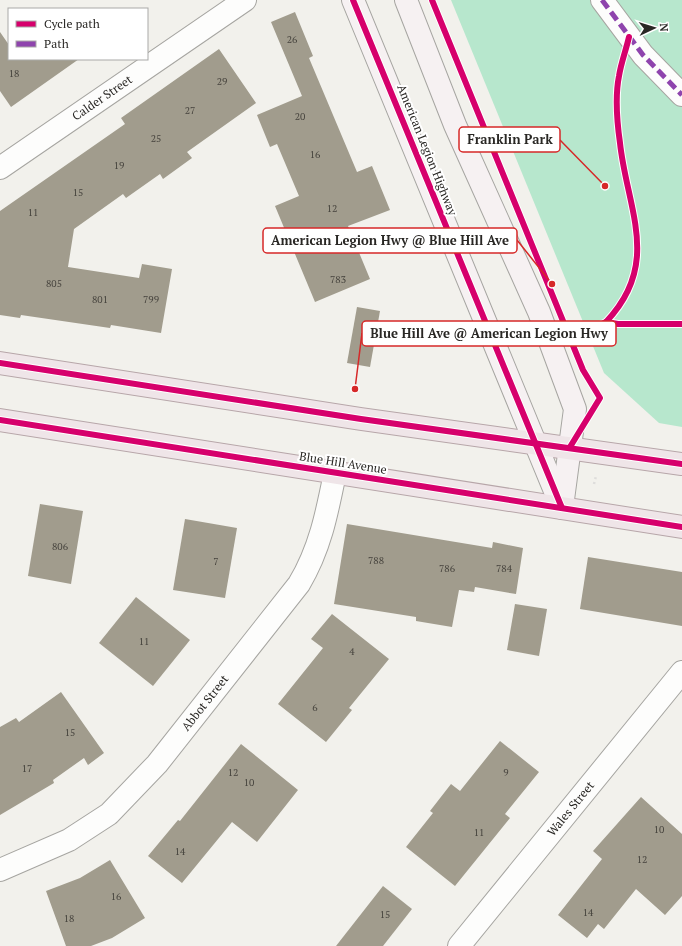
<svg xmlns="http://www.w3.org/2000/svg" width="682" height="946" viewBox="0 0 682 946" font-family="'PT Serif',serif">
<rect width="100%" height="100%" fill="#f2f1ec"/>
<!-- green -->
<polygon fill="#b7e7cd" points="451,0 682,0 682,427 659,423 604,373"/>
<!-- building -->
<g fill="#a19c8d">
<polygon points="295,12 313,56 309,58 357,172 372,166 390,210 348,226 370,279 315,302 275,206 299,196 277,144 270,147 257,115 302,96 271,22"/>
<polygon points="0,32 9,45 9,59 79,59 11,107 0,91"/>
<polygon points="219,49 256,103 187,152 192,158 163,179 160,174 126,198 123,194 74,229 68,267 139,278 142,264 172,269 161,333 111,325 110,328 21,315 20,318 0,315 0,211 125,124 121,118"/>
<polygon points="357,307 380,311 370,367 347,363"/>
<polygon points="40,504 83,511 71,584 28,576"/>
<polygon points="185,519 237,528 225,598 173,590"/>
<polygon points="347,524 492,548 493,542 523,548 516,594 475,587 474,592 459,590 452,627 416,621 416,617 334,604"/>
<polygon points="588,557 682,572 682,626 580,609"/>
<polygon points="136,597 190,640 153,686 99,643"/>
<polygon points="515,604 547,609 539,656 507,650"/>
<polygon points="332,614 389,659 349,708 352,710 326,742 278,704 323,648 311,639"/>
<polygon points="61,692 104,753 88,765 84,758 53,780 54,783 0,815 0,727 16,718 19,722"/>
<polygon points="500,741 539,772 505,814 510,818 455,886 406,847 433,813 430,811 451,784 460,791"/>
<polygon points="241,744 298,790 257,842 232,822 182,883 148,856 178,820 180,821"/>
<polygon points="641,797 682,834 682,896 665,915 636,889 604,929 598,924 587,938 558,915 602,859 593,851"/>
<polygon points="110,860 145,918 112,938 91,946 66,946 46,891 80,878"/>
<polygon points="383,886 412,909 383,946 336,946"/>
</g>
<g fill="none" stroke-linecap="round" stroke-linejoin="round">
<defs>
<polyline id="pedestrian" points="602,0 643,55 682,95"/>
<g id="minor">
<path id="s1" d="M 0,168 L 245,0"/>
<path id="s2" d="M 0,870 L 69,840 L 109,814 L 157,764 L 299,584 C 320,549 327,513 335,473"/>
<path id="s3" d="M 459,946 L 682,672"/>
</g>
<g id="secondary">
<polyline points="353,0 562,508"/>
<polyline points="406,0 455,125 539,312 575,409 562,507"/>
</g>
<g id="primary">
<polyline points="0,363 361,419 682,464"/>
<polyline points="0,420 682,527"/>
</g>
</defs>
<!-- pedestrian casing -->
<use href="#pedestrian" stroke="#a6a5a1" stroke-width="24"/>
<!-- minor casing -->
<use href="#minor" stroke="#a6a5a1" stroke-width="24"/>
<!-- secondary casing -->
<use href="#secondary" stroke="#a6a5a1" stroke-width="24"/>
<!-- primary casing -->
<use href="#primary" stroke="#b7a6a9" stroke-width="24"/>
<!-- path -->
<polyline stroke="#dedddb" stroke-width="2.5" stroke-dasharray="2 3" stroke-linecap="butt" points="594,484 596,476"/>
<!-- pedestrian -->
<use href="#pedestrian" stroke="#fdfdfc" stroke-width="22"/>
<!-- minor -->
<use href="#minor" stroke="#fdfdfc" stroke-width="22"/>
<!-- secondary -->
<use href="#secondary" stroke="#f6f1f2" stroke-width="22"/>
<!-- primary -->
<use href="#primary" stroke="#efe5e8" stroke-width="22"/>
<!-- quiet -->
<polyline stroke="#8e44ad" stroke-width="5" stroke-dasharray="10 5" stroke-linecap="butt" points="602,0 643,55 682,95"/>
<defs>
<g id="cycleway">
<polyline points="353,0 562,508"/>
<polyline points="432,0 583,370 600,398 570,447"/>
<path d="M 606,322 C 662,263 627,209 620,143 C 617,122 615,96 619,76 C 621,63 626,50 629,37"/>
<polyline points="570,340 606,322 618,324 682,324"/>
<polyline points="0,363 361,419 682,464"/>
<polyline points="0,420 682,527"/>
</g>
</defs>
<!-- cycleway casing -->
<use href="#cycleway" stroke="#fff" stroke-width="8"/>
<!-- cycleway -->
<use href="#cycleway" stroke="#d6006c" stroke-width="6"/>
</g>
<g text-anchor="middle" stroke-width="4" stroke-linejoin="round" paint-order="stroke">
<!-- number labels -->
<g font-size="10" fill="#47443e">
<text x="292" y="43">26</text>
<text x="14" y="77">18</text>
<text x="222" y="85">29</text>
<text x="190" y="114">27</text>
<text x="300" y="120">20</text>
<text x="156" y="142">25</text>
<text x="315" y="158">16</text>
<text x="119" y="169">19</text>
<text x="78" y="196">15</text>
<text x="332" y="212">12</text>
<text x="33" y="216">11</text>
<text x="338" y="283">783</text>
<text x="54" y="287">805</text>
<text x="100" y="303">801</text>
<text x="151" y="303">799</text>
<text x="60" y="550">806</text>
<text x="376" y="564">788</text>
<text x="216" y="565">7</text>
<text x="447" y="572">786</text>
<text x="504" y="572">784</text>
<text x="144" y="645">11</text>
<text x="352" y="655">4</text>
<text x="315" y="711">6</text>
<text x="70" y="736">15</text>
<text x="27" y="772">17</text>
<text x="233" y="776">12</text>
<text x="506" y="776">9</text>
<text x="249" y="786">10</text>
<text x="659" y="833">10</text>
<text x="479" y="836">11</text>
<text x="180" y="855">14</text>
<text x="642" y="863">12</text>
<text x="116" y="900">16</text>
<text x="588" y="916">14</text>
<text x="385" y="918">15</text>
<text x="69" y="922">18</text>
</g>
<!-- street labels -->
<g font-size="12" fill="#292724" stroke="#fff">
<text dy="4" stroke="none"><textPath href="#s1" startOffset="124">Calder Street</textPath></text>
<text transform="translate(427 150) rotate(68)" y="4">American Legion Highway</text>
<text transform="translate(343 463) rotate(9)" y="4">Blue Hill Avenue</text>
<text dy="4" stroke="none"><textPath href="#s2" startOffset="270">Abbot Street</textPath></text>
<text dy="4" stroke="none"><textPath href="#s3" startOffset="177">Wales Street</textPath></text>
</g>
</g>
<!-- callouts -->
<path fill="none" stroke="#d62828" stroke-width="1.5" d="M605 186L560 140M552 284L517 240M355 389L362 333"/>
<g fill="#d62828" stroke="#fff" stroke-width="1.5">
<circle cx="605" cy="186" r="4"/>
<circle cx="552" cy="284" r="4"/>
<circle cx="355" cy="389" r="4"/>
</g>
<g fill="#fff" stroke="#d62828" stroke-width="1.5">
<rect x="459" y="127" width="101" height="25" rx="4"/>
<rect x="263" y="228" width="254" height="25" rx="4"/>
<rect x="362" y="321" width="254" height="25" rx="4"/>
</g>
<g font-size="13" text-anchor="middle" font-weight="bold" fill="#292724">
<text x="510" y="144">Franklin Park</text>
<text x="390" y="245">American Legion Hwy @ Blue Hill Ave</text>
<text x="489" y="338">Blue Hill Ave @ American Legion Hwy</text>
</g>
<!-- legend -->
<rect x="8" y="8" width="140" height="52" fill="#ffffff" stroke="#a9a9a7"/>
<rect x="16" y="21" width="20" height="6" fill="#d6006c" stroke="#a9a9a7"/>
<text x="44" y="28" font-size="12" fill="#292724">Cycle path</text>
<rect x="16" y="41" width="20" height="6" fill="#8e44ad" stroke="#a9a9a7"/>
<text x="44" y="48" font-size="12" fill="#292724">Path</text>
<!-- north arrow -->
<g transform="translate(654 28) rotate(86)" stroke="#ffffff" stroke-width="3" paint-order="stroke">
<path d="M0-3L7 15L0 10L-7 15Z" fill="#292724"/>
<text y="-6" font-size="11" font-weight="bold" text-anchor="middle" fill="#292724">N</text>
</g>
</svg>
